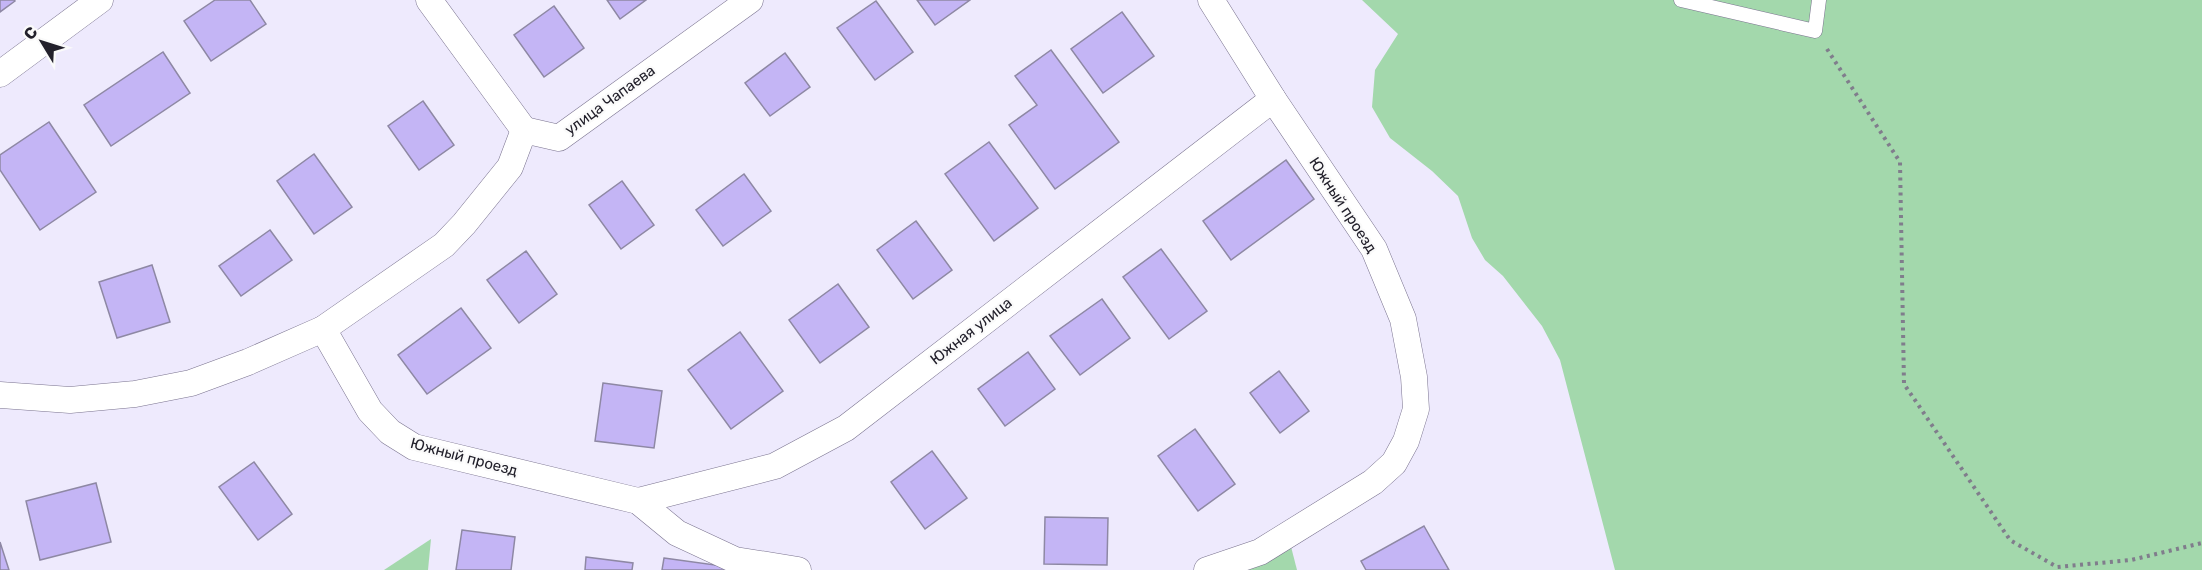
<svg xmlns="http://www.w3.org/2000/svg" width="2202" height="570" viewBox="0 0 2202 570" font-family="Rubik,sans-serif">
<rect width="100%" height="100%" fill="#eeeafd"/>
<!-- green -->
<g fill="#a3d8ac">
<polygon points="1362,0 2202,0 2202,570 1615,570 1560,360 1542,326 1503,276 1485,260 1472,238 1458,196 1432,171 1390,138 1372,107 1375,70 1398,34"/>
<polygon points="1288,535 1297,570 1207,570"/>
<polygon points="431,539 428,570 384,570"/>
</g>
<!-- building -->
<g fill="#c4b5f5" stroke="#8e88a4" stroke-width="1.5">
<polygon points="0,0 14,0 15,1 0,12"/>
<polygon points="215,0 250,0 266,24 211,61 184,21"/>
<polygon points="607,0 646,0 620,19"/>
<polygon points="917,0 970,0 935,25"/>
<polygon points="876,1 913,52 875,80 837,28"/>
<polygon points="554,6 584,48 544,77 514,35"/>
<polygon points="1122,12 1154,56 1103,93 1071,49"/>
<polygon points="1051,50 1119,142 1055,189 1009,125 1037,105 1015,76"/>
<polygon points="163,52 190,93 111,146 84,105"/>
<polygon points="785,53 810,87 770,116 745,83"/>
<polygon points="423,101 454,145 419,170 388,126"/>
<polygon points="49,122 96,192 40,230 0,170 0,155"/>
<polygon points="989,142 1038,208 994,241 945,174"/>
<polygon points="314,154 352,207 314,234 277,181"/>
<polygon points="1286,160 1314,199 1231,260 1203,221"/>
<polygon points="744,174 771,211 723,246 696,210"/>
<polygon points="622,181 654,225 621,249 589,205"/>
<polygon points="916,221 952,270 913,299 877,250"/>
<polygon points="270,230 292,260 241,296 219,266"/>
<polygon points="1161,249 1207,311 1169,339 1123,277"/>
<polygon points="526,251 557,294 519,323 487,280"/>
<polygon points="152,265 170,322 117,338 99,282"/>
<polygon points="838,284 869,327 820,363 789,320"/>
<polygon points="1102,299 1130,338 1080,375 1050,336"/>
<polygon points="461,308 491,348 427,394 398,355"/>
<polygon points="740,332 783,391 731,429 688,370"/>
<polygon points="1028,352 1055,389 1005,426 978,389"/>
<polygon points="1279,371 1309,411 1280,433 1250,393"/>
<polygon points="603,383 662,391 654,448 595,441"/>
<polygon points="1195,429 1235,484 1198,511 1158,456"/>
<polygon points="932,451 967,498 925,529 891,482"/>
<polygon points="254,462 292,514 258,540 219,487"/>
<polygon points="96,483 111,542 40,560 26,501"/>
<polygon points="1045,517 1108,518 1107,565 1044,564"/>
<polygon points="1424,526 1449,570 1366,570 1361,561"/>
<polygon points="462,530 515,537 511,570 456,570"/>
<polygon points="0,542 9,570 0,570"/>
<polygon points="586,557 633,563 632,570 585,570"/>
<polygon points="664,558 730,567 729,570 662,570"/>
</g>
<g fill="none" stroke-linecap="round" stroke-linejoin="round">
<defs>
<polyline id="lane" points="1681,0 1815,31 1819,0"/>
<g id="street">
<polyline points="429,0 524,130"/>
<polyline points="0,74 100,0"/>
<polyline points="323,329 370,411 390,432 414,447 638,501 677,533 735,560 798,570"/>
<polyline points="0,395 70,400 135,394 191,383 248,362 323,329 444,245 464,224 510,167 524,130 559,138 750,0"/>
<polyline points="638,501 775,466 846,428 1273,99"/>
<polyline points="1207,570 1260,552 1373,482 1394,463 1406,441 1416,409 1414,377 1403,319 1374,249 1273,99 1211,0"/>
</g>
</defs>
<!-- lane casing -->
<use href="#lane" stroke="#7a738f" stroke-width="15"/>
<!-- street casing -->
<use href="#street" stroke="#7a738f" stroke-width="27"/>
<!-- path -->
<polyline stroke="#807d8c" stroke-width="4" stroke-dasharray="3 4.5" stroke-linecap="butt" points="1827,49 1900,162 1904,384 2010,540 2057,567 2131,560 2202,543"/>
<!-- lane -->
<use href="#lane" stroke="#fff" stroke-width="14"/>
<!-- street -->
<use href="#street" stroke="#fff" stroke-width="26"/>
</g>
<g text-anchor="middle" stroke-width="4.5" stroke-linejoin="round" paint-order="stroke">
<!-- street labels -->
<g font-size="15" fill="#22202b" stroke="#fafafa">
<text transform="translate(610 100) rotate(-36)" y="5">улица Чапаева</text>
<text transform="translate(1343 205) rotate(57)" y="5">Южный проезд</text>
<text transform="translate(971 331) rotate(-38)" y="5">Южная улица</text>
<text transform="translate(464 457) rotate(15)" y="5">Южный проезд</text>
</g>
</g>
<!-- north arrow -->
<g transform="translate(42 42) rotate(308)" stroke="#fafafa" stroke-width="4.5" paint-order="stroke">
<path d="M0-4.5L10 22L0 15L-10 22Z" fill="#22202b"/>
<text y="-9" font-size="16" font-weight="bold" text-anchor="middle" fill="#22202b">С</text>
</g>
</svg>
